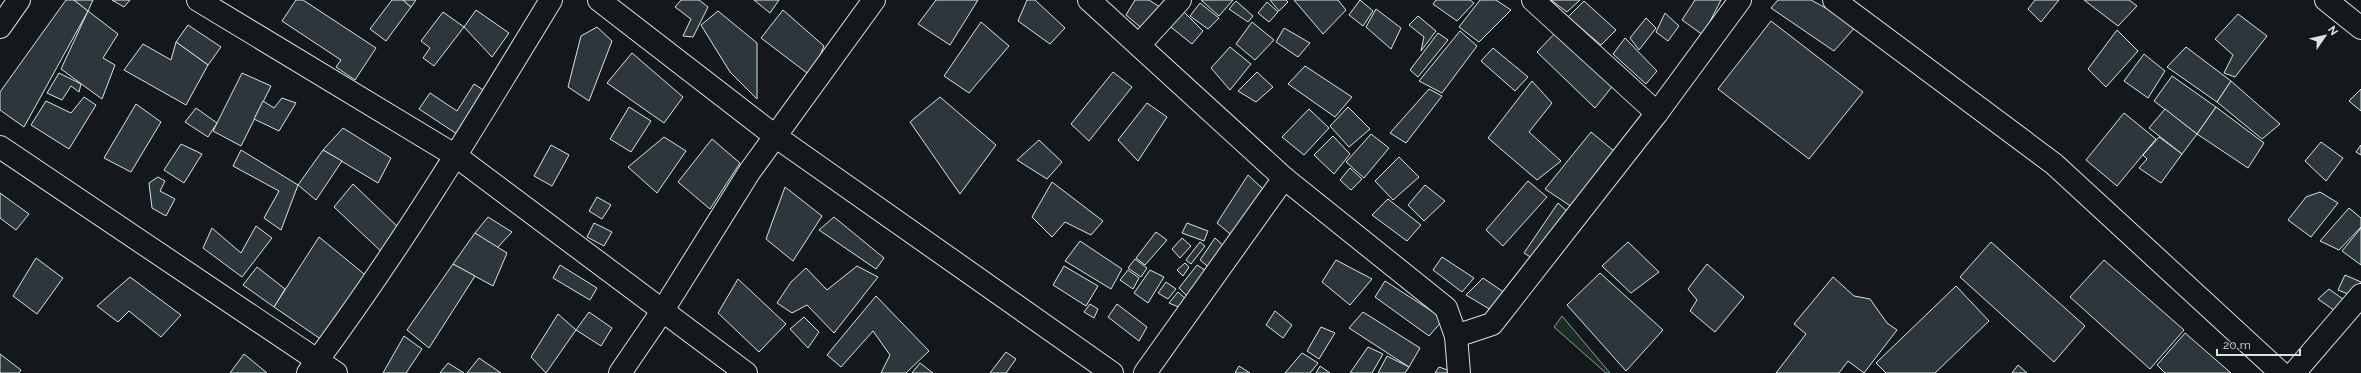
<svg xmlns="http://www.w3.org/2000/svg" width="2361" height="373" viewBox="0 0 2361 373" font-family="Raleway,sans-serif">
<rect width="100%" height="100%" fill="#14181c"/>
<!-- green -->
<polygon fill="#1a2d24" stroke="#939e99" points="1562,316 1610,373 1606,373 1554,327"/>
<!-- building -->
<g fill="#2c363c" stroke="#d8e6dc">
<polygon points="66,0 74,0 88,11 24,127 0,110 0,92"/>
<polygon points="74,0 93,0 88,11"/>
<polygon points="112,0 130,0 124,7"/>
<polygon points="296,0 303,0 376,48 355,80 336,67 341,60 282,21"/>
<polygon points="392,0 403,0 411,7 386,41 370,29"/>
<polygon points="403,0 416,0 411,7"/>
<polygon points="681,0 699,0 708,7 693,37 683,36 691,19 675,7"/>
<polygon points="754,0 779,0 770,13"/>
<polygon points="936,0 978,0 950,45 918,24"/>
<polygon points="1027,0 1035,0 1065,28 1050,44 1018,21"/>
<polygon points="1135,0 1149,0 1166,11 1145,31 1126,15"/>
<polygon points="1201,0 1233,0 1219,16"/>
<polygon points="1270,0 1286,0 1288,2 1279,11"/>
<polygon points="1294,0 1338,0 1346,10 1323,34"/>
<polygon points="1360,0 1373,11 1363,26 1349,15"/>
<polygon points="1436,0 1470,0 1474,3 1457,21 1433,4"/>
<polygon points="1480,0 1496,0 1511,10 1479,42 1459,27"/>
<polygon points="1551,0 1580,0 1567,12"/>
<polygon points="1695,0 1721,0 1703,35 1682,20"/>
<polygon points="1778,0 1811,0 1857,25 1834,51 1771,8"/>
<polygon points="2035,0 2059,0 2041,22 2028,9"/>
<polygon points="2084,0 2129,0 2137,6 2118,26"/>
<polygon points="1236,1 1253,16 1248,22 1229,9"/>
<polygon points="1584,1 1616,30 1601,45 1568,17"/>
<polygon points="1267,2 1278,12 1269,22 1258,13"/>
<polygon points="1200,3 1219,18 1208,29 1190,16"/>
<polygon points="1376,9 1401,28 1391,49 1366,27"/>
<polygon points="476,10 509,33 492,57 464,27"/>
<polygon points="783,10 824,46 811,76 761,38"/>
<polygon points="1182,10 1203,31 1192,44 1167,24"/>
<polygon points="88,11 118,34 103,58 115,65 102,99 61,69"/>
<polygon points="718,11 757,43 757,99 730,72 701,25"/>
<polygon points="443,12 464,27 434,66 423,58 430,48 421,41"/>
<polygon points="1665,13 1679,26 1668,41 1656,32"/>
<polygon points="2238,14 2267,36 2235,77 2224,73 2233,55 2215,39"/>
<polygon points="1418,16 1436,31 1421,51 1424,37 1409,25"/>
<polygon points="1646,18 1656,28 1639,50 1630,38"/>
<polygon points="1771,21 1863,92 1809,159 1718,89"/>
<polygon points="981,22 1009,46 969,93 944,76"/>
<polygon points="1252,22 1274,40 1255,60 1236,44"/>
<polygon points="188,25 221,47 208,65 176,42"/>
<polygon points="597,27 612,41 589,101 568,87 581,36"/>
<polygon points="1284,28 1310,43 1298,57 1276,42"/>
<polygon points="2117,30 2138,51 2106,87 2088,69"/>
<polygon points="1460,31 1477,46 1442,93 1419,81"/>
<polygon points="1557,31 1615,83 1595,108 1537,52"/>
<polygon points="1438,33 1448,40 1418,77 1410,70"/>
<polygon points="1625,38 1657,71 1646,84 1613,54"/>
<polygon points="176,42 208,65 186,105 124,70 143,44 171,60"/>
<polygon points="1230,47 1251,64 1230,90 1211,68"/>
<polygon points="2186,47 2231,81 2217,102 2167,67"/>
<polygon points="1493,48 1528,77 1515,91 1481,61"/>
<polygon points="632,53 683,97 664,123 607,83"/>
<polygon points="2144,54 2165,71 2148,98 2124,81"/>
<polygon points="1305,66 1352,97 1335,117 1288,84"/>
<polygon points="1113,72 1132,87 1089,141 1071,124"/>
<polygon points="1257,72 1273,87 1256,102 1238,91"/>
<polygon points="59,73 81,84 79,92 71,86 62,100 47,93"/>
<polygon points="242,73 271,86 241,146 213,131"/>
<polygon points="2172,76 2216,107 2197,134 2154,101"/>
<polygon points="1532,81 1552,103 1529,132 1561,161 1537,180 1488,138"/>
<polygon points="2231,81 2280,124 2262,139 2217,102"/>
<polygon points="474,84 488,93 460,136 419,109 430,93 457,111"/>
<polygon points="1429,89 1442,96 1406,143 1390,133"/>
<polygon points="2361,89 2361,111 2349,101"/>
<polygon points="84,97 96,105 69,149 31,125 46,101 71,113"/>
<polygon points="940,97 996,145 960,194 910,122"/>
<polygon points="282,98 296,103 279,131 254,119 263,101 274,108"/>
<polygon points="1147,103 1167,117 1138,161 1118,140"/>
<polygon points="136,104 161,122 131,172 104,158"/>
<polygon points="629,107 651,121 631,152 610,139"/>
<polygon points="1348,107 1370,129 1349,147 1330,126"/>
<polygon points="2216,107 2264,143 2248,168 2197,134"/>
<polygon points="196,108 217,123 208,137 185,122"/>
<polygon points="1309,109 1329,128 1304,155 1282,137"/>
<polygon points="2165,109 2197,134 2182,154 2149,128"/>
<polygon points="2124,113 2156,139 2117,186 2086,160"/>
<polygon points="343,128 391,158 378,183 323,150"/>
<polygon points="1591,132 1614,151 1572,207 1545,189"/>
<polygon points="1371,134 1389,148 1364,178 1346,162"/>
<polygon points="1333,136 1350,154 1334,174 1314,155"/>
<polygon points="664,137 686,151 657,193 628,167"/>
<polygon points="2159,137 2182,154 2161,183 2139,168 2147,159 2143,155"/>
<polygon points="712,139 740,163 710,209 678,182"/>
<polygon points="1039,140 1062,162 1047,179 1017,160"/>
<polygon points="2321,142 2343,158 2326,181 2305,161"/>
<polygon points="181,144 202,154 184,183 164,170"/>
<polygon points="551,145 569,155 552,186 534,176"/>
<polygon points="2361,145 2361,155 2356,152"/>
<polygon points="241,150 298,185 281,230 264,218 279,191 233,166"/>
<polygon points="323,150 342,161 316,200 298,185"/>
<polygon points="1399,157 1419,177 1393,200 1375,181"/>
<polygon points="1350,168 1362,179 1351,190 1340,180"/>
<polygon points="1248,175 1263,189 1235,238 1217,223"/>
<polygon points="158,177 165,181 160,191 175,199 166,216 152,208 149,183"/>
<polygon points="1528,181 1547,197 1503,246 1486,230"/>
<polygon points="1052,182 1103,221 1091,235 1065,222 1052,237 1032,217"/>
<polygon points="353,184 400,229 386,256 334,207"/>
<polygon points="1425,185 1445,201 1424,221 1408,205"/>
<polygon points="785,187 822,216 793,261 766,239"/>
<polygon points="2320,192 2338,203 2311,237 2288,220 2306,197"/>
<polygon points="0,193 29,214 16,230 0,218"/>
<polygon points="597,197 611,205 602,219 589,211"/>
<polygon points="1388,199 1421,225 1407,241 1372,215"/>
<polygon points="1558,203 1568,212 1532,258 1524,253"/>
<polygon points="2349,208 2361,218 2361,227 2339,250 2320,241"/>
<polygon points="488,217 512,232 497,248 475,233"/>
<polygon points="834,217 884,258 876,269 819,230"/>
<polygon points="594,223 612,232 604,246 587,237"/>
<polygon points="1187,223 1208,231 1204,241 1182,233"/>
<polygon points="256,226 272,238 242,277 203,248 212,228 241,253"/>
<polygon points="2361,228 2361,265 2342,251"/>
<polygon points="1156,232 1167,240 1145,265 1136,258"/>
<polygon points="475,233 507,253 493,286 453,264"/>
<polygon points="319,237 369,278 322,340 274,307"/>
<polygon points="1182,238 1191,246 1180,258 1172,249"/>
<polygon points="1215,238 1226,248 1212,270 1200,260"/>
<polygon points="1080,241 1122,269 1111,289 1065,261"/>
<polygon points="1200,242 1205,246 1191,264 1186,260"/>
<polygon points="1628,242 1659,272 1631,293 1602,266"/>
<polygon points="1991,242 2085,326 2054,362 1960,277"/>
<polygon points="1442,257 1474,278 1462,292 1433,270"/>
<polygon points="36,258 63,278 37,314 13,296"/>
<polygon points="1135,259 1147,268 1141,277 1128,268"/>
<polygon points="1336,260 1372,279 1350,305 1322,282"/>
<polygon points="2104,260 2184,330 2150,369 2070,297"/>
<polygon points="1185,263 1189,267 1183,276 1177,270"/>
<polygon points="453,264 475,276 429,348 407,330"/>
<polygon points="1707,264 1744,297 1715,332 1690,311 1697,300 1688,289"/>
<polygon points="560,265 597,288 590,300 553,278"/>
<polygon points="1197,265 1208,272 1189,298 1179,288"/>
<polygon points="857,266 878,277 834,333 807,305 792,313 777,303 791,282 806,268 827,290"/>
<polygon points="1064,266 1098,286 1086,306 1053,285"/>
<polygon points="257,267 285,289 274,307 243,285"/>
<polygon points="1128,270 1139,278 1133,289 1120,280"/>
<polygon points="1150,270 1164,277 1148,303 1134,293"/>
<polygon points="1600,273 1663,330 1626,371 1567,305"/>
<polygon points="2345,275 2361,282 2361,292 2358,298 2338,290"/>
<polygon points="130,277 181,315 161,337 129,311 118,322 97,306"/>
<polygon points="1833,277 1854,296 1870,299 1887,323 1897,330 1864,373 1848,361 1839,373 1776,373 1806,334 1794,324"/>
<polygon points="1483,278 1505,293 1491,310 1466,295"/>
<polygon points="738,279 786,324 759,352 718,313"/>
<polygon points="1385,281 1444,319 1429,336 1375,297"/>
<polygon points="1166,282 1176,289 1168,299 1158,293"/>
<polygon points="1956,286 1989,321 1935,373 1886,373 1876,363"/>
<polygon points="2329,289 2347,302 2338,313 2318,299"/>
<polygon points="1178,292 1187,300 1183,309 1169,303"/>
<polygon points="876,296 929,351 906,373 881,373 890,355 873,331 841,367 827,355"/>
<polygon points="1090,304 1098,309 1094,318 1084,312"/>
<polygon points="1117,304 1147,327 1139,341 1108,317"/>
<polygon points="1275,311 1292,325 1283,338 1266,325"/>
<polygon points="589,312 612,328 601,346 576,330"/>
<polygon points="1363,312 1420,348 1409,367 1349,328"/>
<polygon points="558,314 576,330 546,373 531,357"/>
<polygon points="804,317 819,332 808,348 790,329"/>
<polygon points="1321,327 1335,333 1319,359 1307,351"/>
<polygon points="2185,333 2231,373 2165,373 2157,365"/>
<polygon points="404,336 422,349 406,373 383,373"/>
<polygon points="1368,347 1383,354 1372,373 1350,373"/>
<polygon points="1006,352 1016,359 1006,373 990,373"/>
<polygon points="1302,353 1318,363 1310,373 1285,373"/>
<polygon points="0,354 21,370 19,373 0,373"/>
<polygon points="244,354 267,373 230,373"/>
<polygon points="1387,356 1409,367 1405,373 1378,373"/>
<polygon points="479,358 501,373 467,373"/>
<polygon points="448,363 464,373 440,373"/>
<polygon points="920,363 933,373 912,373"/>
<polygon points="2018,365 2027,373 2012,373"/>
<polygon points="1239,366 1250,373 1235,373"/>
<polygon points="1320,366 1330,373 1316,373"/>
<polygon points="1439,367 1453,372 1453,373 1435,373"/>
</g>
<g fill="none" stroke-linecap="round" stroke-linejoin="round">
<defs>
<g id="minor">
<polyline points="198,0 456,156 746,373"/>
<polyline points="599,0 775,136 1112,373"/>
<polyline points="1089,0 1284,178 1446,308 1456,336 1459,373"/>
<polyline points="1533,0 1657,113"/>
<polyline points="1834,0 2054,164 2281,373"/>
<polyline points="2326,0 2361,28"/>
<polyline points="0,27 19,0"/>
<polyline points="1140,44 1180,0"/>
<polyline points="0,147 336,373"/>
<polyline points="1456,336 1492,324 1657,113 1740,0"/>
<path d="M 308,373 C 397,254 474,127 551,0"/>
<polyline points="620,373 663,310 750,171 874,0"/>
<polyline points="1145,373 1284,178"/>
<polyline points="2294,373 2361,295"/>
</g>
</defs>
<!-- minor casing -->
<use href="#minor" stroke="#d8e6dc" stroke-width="24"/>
<!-- minor -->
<use href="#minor" stroke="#14181c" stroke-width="22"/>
</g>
<!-- north arrow -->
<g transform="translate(2325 36) rotate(56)" stroke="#14181c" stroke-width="3" paint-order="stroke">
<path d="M0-3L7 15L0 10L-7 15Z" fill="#d8e6dc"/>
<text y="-6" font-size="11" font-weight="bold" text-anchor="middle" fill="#d8e6dc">N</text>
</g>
<!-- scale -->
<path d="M2217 349v6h83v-6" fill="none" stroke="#d8e6dc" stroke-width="2"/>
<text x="2223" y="349" font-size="12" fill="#d8e6dc" stroke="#14181c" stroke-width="3" paint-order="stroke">20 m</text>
</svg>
